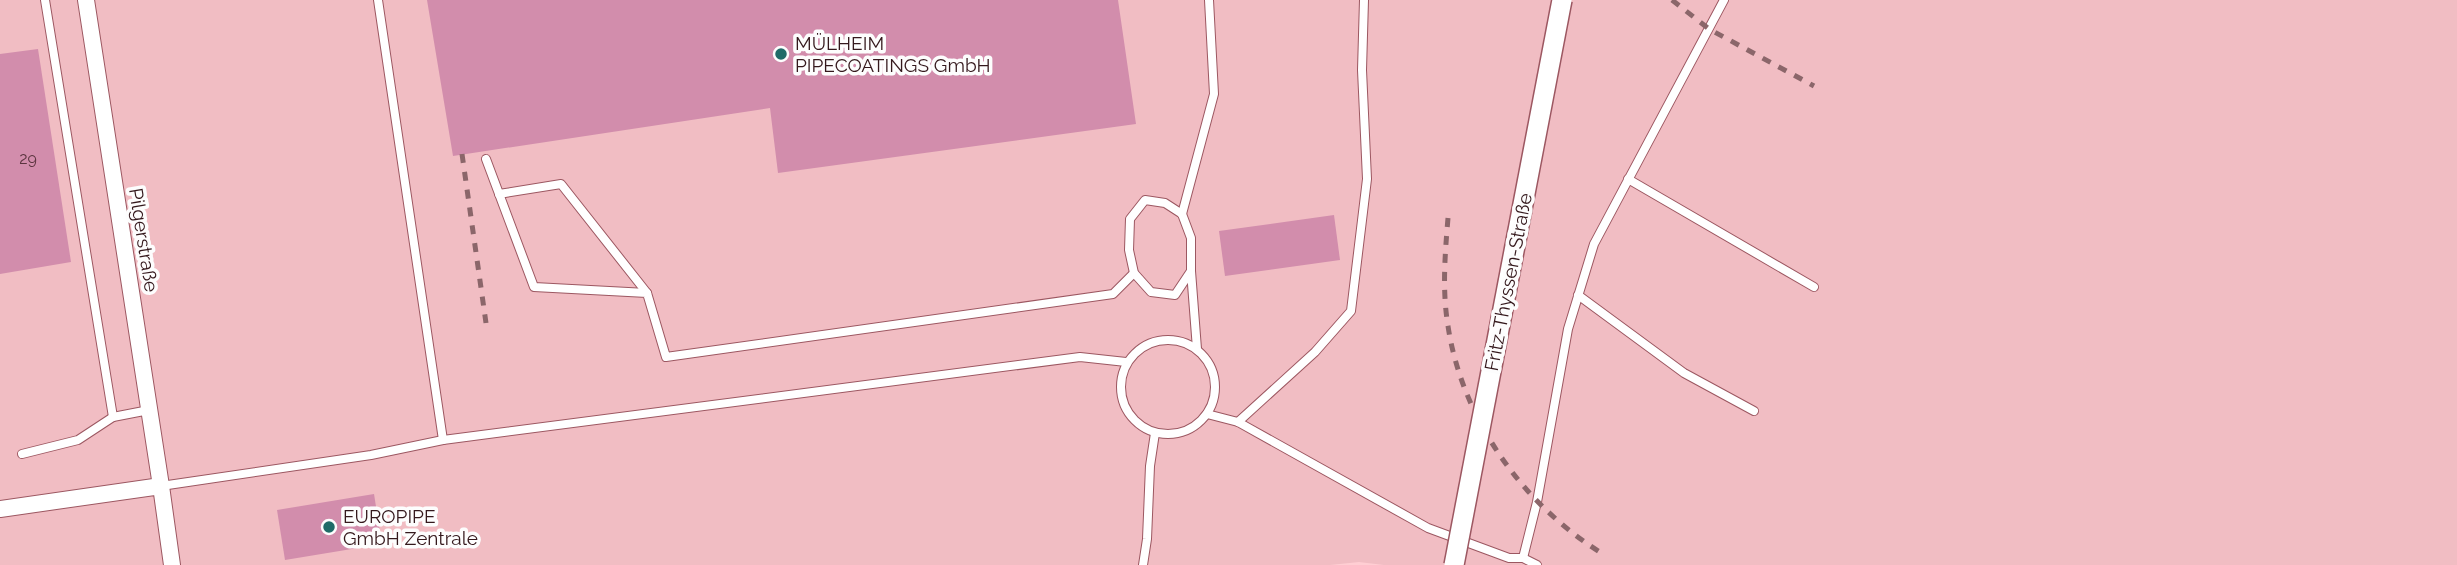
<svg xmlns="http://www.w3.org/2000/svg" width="2457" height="565" viewBox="0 0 2457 565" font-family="Raleway,sans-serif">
<rect width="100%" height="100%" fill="#ffced3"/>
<!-- built -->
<polygon fill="#f1bdc3" points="0,0 2457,0 2457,565 1384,565 1359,562 1330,565 0,565"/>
<!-- building -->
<g fill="#d28dac">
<polygon points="427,0 1118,0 1136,124 778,173 770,108 453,156"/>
<polygon points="38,49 71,262 0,274 0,54"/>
<polygon points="1334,215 1340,260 1225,276 1219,231"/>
<polygon points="374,494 382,544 285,560 277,510"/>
</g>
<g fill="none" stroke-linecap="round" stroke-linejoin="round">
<defs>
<g id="service">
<polyline points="45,0 113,417 149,410"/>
<polyline points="378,0 443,440 1080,357 1126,362"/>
<polyline points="486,159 534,287 647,293 666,357 1113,294 1134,273"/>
<polyline points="1628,179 1814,287"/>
<polyline points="499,194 561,184 647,293"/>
<polygon points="1145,200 1165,203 1182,214 1191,238 1191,271 1175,295 1151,292 1134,273 1129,250 1130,219"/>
<polyline points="1182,214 1214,94 1209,0"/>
<polyline points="1191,271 1197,349"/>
<polyline points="1578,295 1684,373 1754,411"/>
<circle cx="1168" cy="387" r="47"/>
<polyline points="1207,414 1238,422 1428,528 1509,558 1523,558 1537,502 1568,329 1594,244 1724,0"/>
<polyline points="1238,422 1315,352 1351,311 1367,179 1362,70 1364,0"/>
<polyline points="22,454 78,440 113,417"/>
<polyline points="161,486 371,455 443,440"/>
<polyline points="1523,558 1537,565"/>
<polyline points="1143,565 1147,539 1150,466 1155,433"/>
</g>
<g id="minor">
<polyline points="86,0 161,486"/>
<polyline points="0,509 161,486 172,565"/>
</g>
</defs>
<!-- service casing -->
<use href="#service" stroke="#9c5761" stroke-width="10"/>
<!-- minor casing -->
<use href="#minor" stroke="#9c5761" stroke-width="18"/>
<!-- service -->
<use href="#service" stroke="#fff" stroke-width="8"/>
<!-- minor -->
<use href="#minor" stroke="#fff" stroke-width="16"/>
<!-- rail -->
<g stroke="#8b666a" stroke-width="5" stroke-dasharray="9 9" stroke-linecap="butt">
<polyline points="1672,0 1709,29 1814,86"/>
<polyline points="462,154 486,323"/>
<path d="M 1448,218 C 1445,254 1442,290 1448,326 C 1462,419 1523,505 1603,554"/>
</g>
<defs>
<polyline id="tertiary-bridge" points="1454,565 1562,0"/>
</defs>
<!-- tertiary-bridge casing -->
<use href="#tertiary-bridge" stroke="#9c5761" stroke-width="22" stroke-linecap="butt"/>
<!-- tertiary-bridge -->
<use href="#tertiary-bridge" stroke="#fff" stroke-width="19"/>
</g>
<!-- markers -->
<g fill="#206b68" stroke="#fdfdfd" stroke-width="2.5">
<circle cx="781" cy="54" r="7"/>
<circle cx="329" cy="527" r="7"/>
</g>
<g text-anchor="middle" stroke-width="7" stroke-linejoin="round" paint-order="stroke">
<!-- number labels -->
<g font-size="16" fill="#5c3540">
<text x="28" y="164">29</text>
</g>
<!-- poi labels -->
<g font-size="19" fill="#34181c" stroke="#fdfdfd" text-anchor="start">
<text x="795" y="50">MÜLHEIM<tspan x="795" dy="22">PIPECOATINGS GmbH</tspan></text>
<text x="343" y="523">EUROPIPE<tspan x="343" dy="22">GmbH Zentrale</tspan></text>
</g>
<!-- street labels -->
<g font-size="19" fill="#34181c" stroke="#fdfdfd">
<text transform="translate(144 240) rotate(81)" y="7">Pilgerstraße</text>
<text transform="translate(1508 282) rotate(-79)" y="7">Fritz-Thyssen-Straße</text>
</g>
</g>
</svg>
